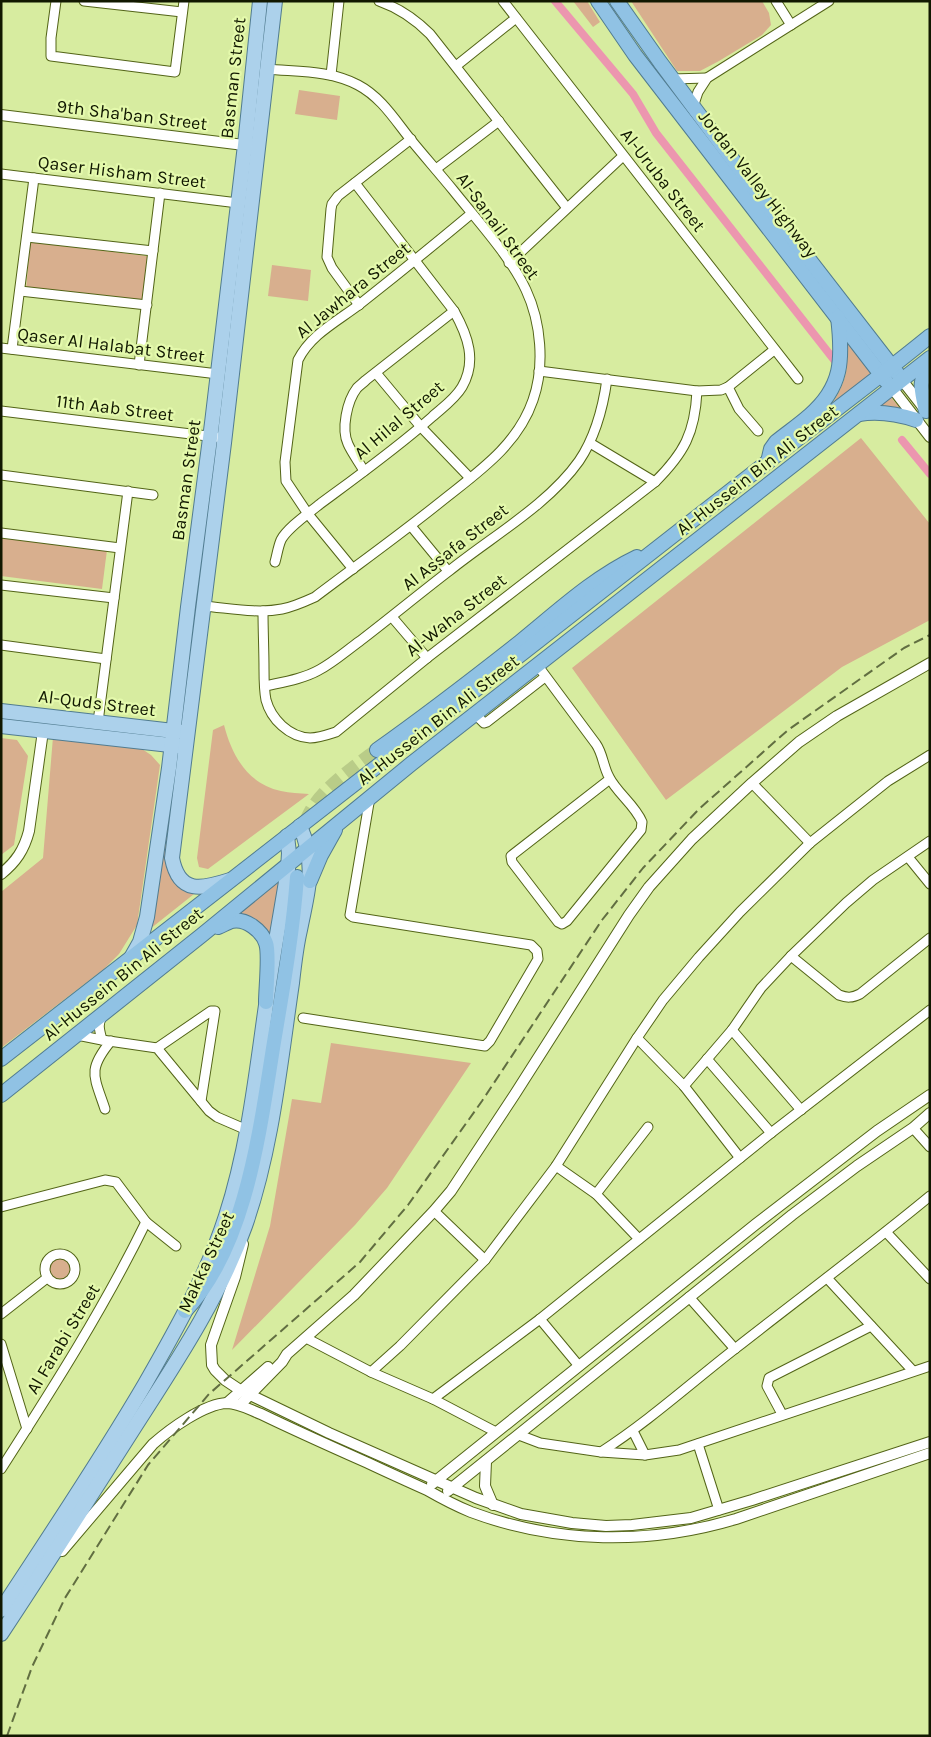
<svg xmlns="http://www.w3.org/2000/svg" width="931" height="1737" viewBox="0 0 931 1737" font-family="Karla,sans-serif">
<rect width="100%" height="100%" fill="#d7eca0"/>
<!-- green -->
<g fill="#d8af8e">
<polygon points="573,1 587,1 600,22 593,27"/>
<polygon points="631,1 762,1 769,13 771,25 762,35 719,61 700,71 677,71"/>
<polygon points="299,90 340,96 337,120 295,114"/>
<polygon points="30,242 147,256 143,302 26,290"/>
<polygon points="272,265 311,270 308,301 268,296"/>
<path d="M 846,339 L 873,376 L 828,411 C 845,384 850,371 846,339 Z"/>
<polygon points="888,394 902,410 871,408"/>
<polygon points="861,438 930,524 930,620 842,667 666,800 572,668"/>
<polygon points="215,452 216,453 185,722 179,731"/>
<polygon points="1,537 107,550 102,589 1,576"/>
<path d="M 224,725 C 232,756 248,784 281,791 C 290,793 299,793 309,794 L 208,869 L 199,867 L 197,858 L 213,730 Z"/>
<polygon points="53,737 142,749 151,755 160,765 137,925 119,954 104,969 1,1048 1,892 43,858"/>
<polygon points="1,738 17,740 28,756 14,845 1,855"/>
<polygon points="175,753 179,753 172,798 174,813 169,872 174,882 183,889 194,894 150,929"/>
<polygon points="280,880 271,934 269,934 253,920 239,913"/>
<polygon points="331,1043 471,1063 387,1188 355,1225 232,1350 270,1226 292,1099 321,1103"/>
<circle cx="60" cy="1269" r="14"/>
</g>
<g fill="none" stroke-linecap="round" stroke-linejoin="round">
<!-- canal -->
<g stroke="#ec96af" stroke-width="8">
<polyline points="555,1 633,94 656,133 835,361"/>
<polyline points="902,440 930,474"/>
</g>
<!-- trunk-tunnel -->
<path stroke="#b9cc88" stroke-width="14" stroke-dasharray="14 7" stroke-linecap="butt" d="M 306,822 C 316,792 353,769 377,750"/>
<defs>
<g id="minor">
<polyline points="56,1 51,38 51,56 175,72 184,1"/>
<polyline points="84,1 182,12"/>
<path d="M 379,1 C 399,8 415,19 430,34 L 567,208"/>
<polyline points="503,1 798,379"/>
<polyline points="776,1 791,25"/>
<polyline points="456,66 516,18"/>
<polyline points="331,75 339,1"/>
<polyline points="672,79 707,78"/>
<polyline points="693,107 698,92 707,78 829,1"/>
<polyline points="436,169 499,121"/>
<polyline points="1,174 238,203"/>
<polyline points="27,237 153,251"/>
<polyline points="509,263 623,156"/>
<polyline points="20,291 147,305"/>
<polyline points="359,305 332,268 327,257 331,209 332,204 338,196 411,139"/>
<polyline points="1,348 218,374"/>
<polyline points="12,349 34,178"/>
<polyline points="139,365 160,193"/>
<polyline points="539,371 697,391 721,390 728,387 774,350"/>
<polyline points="376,373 421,427 470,478"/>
<polyline points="728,387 739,409 758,431"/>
<polyline points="1,411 224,438"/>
<polyline points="590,443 655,482"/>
<path d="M 364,471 C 359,462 352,453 348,444 C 341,429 347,401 357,388 C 360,385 363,383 366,380 L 454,311"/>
<polyline points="1,475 153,495"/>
<polyline points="411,526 448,571"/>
<polyline points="1,533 120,548"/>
<path d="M 275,562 C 277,555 278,547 281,540 C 287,528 309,513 320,504 C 358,476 397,448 432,417 C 442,408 455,399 462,387 C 477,361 468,336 454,311 L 355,183"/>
<path d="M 353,569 L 308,514 L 286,481 L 285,462 L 298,360 C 311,334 338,321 360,304 C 398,274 435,244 471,214"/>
<polyline points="1,585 114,598"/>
<path d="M 203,606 C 229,608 257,614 282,609 C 293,607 304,602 315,597 C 356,566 398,536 438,504 C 475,474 517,447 533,400 C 545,366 541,322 526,290 C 511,257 476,219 453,190 C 439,173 425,157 411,140 C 395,120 381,97 358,85 C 330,70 297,72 267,69"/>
<path d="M 263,611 C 263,631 264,650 264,669 C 264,679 264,690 266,700 C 271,719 289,737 310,738 C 319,738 327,735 336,732 L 427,658 L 655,482 C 684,453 695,433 697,391"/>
<polyline points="392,617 427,658"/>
<polyline points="1,645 106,659"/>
<path d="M 538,666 L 596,744 C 603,754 603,766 609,777 C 617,793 635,805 642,822 L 641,830 L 567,921 L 562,924 L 558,922 L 512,862 L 511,856 L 610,779"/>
<path d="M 265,686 C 283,682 303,679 319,670 C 334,662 346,651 360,641 C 390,618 419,594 449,571 C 491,537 548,505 579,461 C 596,436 603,408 607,379"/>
<polyline points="475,714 484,723 487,722 545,677"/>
<polyline points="98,722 128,491"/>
<polyline points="752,783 810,843"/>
<polyline points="908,857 930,884"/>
<path d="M 791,956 L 839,995 C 847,998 852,998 860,994 L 930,938"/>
<polyline points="303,1018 485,1046 490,1041 538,959 537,951 531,945 353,917 350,915 370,797"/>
<polyline points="732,1030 801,1110"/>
<polyline points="77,1035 102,1040 157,1048 209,1111 217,1117 247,1130"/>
<polyline points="637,1038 684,1086 740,1158"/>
<path d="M 102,1040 C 100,1032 97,1024 102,1017"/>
<polyline points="157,1048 211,1011 215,1011 201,1101"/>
<polyline points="707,1059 771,1133"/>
<polyline points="684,1086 732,1030 761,988 791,956 846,903 873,880 930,841"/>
<path d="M 105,1109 C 94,1076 87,1070 111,1041"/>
<polyline points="913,1128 930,1147"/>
<polyline points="556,1166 596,1194 639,1239"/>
<polyline points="596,1194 648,1127"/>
<polyline points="1,1207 105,1180 116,1182 146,1222 176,1246"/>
<polyline points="434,1211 485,1260"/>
<polyline points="886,1232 930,1279"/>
<circle cx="60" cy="1269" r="15"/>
<polyline points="827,1278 913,1371"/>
<polyline points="689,1297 735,1349"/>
<polyline points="1,1314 47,1278"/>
<polyline points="540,1319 579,1366"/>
<polyline points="306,1338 371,1372 433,1399 496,1432"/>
<polyline points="1,1344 27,1429"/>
<polyline points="371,1372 400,1346 485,1260 556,1166 637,1038 663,1000 699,957 740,912 810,843 888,781 930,755"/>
<polyline points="433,1399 540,1319 771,1133 930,1010"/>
<polyline points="782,1414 767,1386 769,1378 871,1326"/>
<polyline points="633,1431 645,1455"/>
<polyline points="519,1435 540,1443 601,1452 645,1455 679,1450 930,1366"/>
<polyline points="698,1444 719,1510"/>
<path d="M 601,1452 C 649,1421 691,1383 736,1348 C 801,1297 867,1248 930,1196"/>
<path d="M 1,1469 C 53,1388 104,1308 146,1222"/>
</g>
<g id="tertiary">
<polyline points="1,115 252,146"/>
<polyline points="902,380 923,407"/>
<polyline points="892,388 930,437"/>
<path d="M 1,874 C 16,862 24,850 29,831 L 43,731"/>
<polyline points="243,1244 235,1277 211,1345 212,1365 215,1370 225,1380 240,1390 329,1433 476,1498 521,1514 572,1523 606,1526 632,1525 691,1518 752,1500 930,1442"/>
<polyline points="227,1403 268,1367"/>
<polyline points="240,1405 282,1362 287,1354 354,1295 434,1211 451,1191 515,1094 629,915 649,887 692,839 752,783 799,742 837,716 930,663"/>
<polyline points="486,1461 485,1486 493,1505"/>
<polyline points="432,1484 756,1224 877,1131 930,1095"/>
<polyline points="448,1491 792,1215 857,1166 913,1128 930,1113"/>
<path d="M 62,1551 L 153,1444 C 170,1429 204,1404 227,1403 C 239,1403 250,1410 261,1414 C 296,1431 332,1447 368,1463 C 387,1472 407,1481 427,1490 C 441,1498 456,1506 471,1512 C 557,1544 649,1545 736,1519 L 930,1453"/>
</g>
<g id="primary">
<polyline points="1,711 182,732"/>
<polyline points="1,726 179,746"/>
<path d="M 230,880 C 202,889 179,895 172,858 L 224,443 L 275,1"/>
<polyline points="131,958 140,942 147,917 169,768 188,607 212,423 245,145 260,1"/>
<path d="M 1,1610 C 50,1535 100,1461 145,1384 C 176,1330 207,1275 226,1216 C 248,1148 256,1076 266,1005 C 272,959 281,914 288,869 L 289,853 L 287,836"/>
<path d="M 1,1634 C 46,1566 90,1497 134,1428 C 175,1364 219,1299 245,1226 C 272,1149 280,1064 292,983 C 294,965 296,947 300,930 C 308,889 317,866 300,826"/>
</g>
<g id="trunk">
<polyline points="598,1 635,55 886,381"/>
<polyline points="617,1 660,62 753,187 897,373"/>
<path d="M 926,411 C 920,386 919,383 930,360"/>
<path d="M 859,414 C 878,411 898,414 916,420"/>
<path d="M 768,462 L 771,449 L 776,442 C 787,433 799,425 809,416 C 843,387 843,359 838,317"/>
<path d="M 377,750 C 425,716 473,679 520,642 C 557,612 593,578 637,557"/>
<polyline points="310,881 321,855 335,830"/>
<path d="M 218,927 C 223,925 228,922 232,921 C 246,918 262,931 266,943 C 270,953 266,989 266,1002"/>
<path d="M 1,1059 C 176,924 349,787 524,652 C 605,589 685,526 766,463 C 821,421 876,380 930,336"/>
<polyline points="1,1095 202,935 411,764 930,358"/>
<path d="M 185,1311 C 247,1246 260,1128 274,1042 C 283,988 293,932 297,877"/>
</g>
</defs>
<!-- minor casing -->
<use href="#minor" stroke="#536417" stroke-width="11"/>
<!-- tertiary casing -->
<use href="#tertiary" stroke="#536417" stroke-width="12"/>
<!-- primary casing -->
<use href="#primary" stroke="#517c90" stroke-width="16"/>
<!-- trunk casing -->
<use href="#trunk" stroke="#517c90" stroke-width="16"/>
<!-- minor -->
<use href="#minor" stroke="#fff" stroke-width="9"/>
<!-- tertiary -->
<use href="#tertiary" stroke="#fff" stroke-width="10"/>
<!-- primary -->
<use href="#primary" stroke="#acd1eb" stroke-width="14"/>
<!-- trunk -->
<use href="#trunk" stroke="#90c2e4" stroke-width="14"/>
<!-- rail -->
<polyline stroke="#616e41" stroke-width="2" stroke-dasharray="10 5" stroke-linecap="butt" points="7,1736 32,1667 65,1598 148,1465 209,1394 360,1262 408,1205 482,1101 602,920 643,868 699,809 788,730 904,648 930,635"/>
</g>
<g text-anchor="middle" stroke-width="4.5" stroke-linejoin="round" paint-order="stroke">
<!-- street labels -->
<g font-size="18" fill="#111800" stroke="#e4f9ac">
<text transform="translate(233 78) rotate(-84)" y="6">Basman Street</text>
<text transform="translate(132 115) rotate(7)" y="6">9th Sha'ban Street</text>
<text transform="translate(122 172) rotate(7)" y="6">Qaser Hisham Street</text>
<text transform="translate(663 180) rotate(52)" y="6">Al-Uruba Street</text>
<text transform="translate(758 184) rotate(52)" y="6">Jordan Valley Highway</text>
<text transform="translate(498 226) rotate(54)" y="6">Al-Sanail Street</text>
<text transform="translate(353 290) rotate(-39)" y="6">Al Jawhara Street</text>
<text transform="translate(111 345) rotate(7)" y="6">Qaser Al Halabat Street</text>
<text transform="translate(115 408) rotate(7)" y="6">11th Aab Street</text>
<text transform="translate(399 420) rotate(-40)" y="6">Al Hilal Street</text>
<text transform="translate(757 470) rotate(-38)" y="6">Al-Hussein Bin Ali Street</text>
<text transform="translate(186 480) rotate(-82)" y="6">Basman Street</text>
<text transform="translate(455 547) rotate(-38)" y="6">Al Assafa Street</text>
<text transform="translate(456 615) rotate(-38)" y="6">Al-Waha Street</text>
<text transform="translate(97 703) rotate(7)" y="6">Al-Quds Street</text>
<text transform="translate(438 720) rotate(-38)" y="6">Al-Hussein Bin Ali Street</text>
<text transform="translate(123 974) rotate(-39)" y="6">Al-Hussein Bin Ali Street</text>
<text transform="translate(206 1262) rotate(-65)" y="6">Makka Street</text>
<text transform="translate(63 1339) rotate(-59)" y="6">Al Farabi Street</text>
</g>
</g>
<!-- border -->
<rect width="931" height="1737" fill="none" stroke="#111800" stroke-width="5"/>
</svg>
